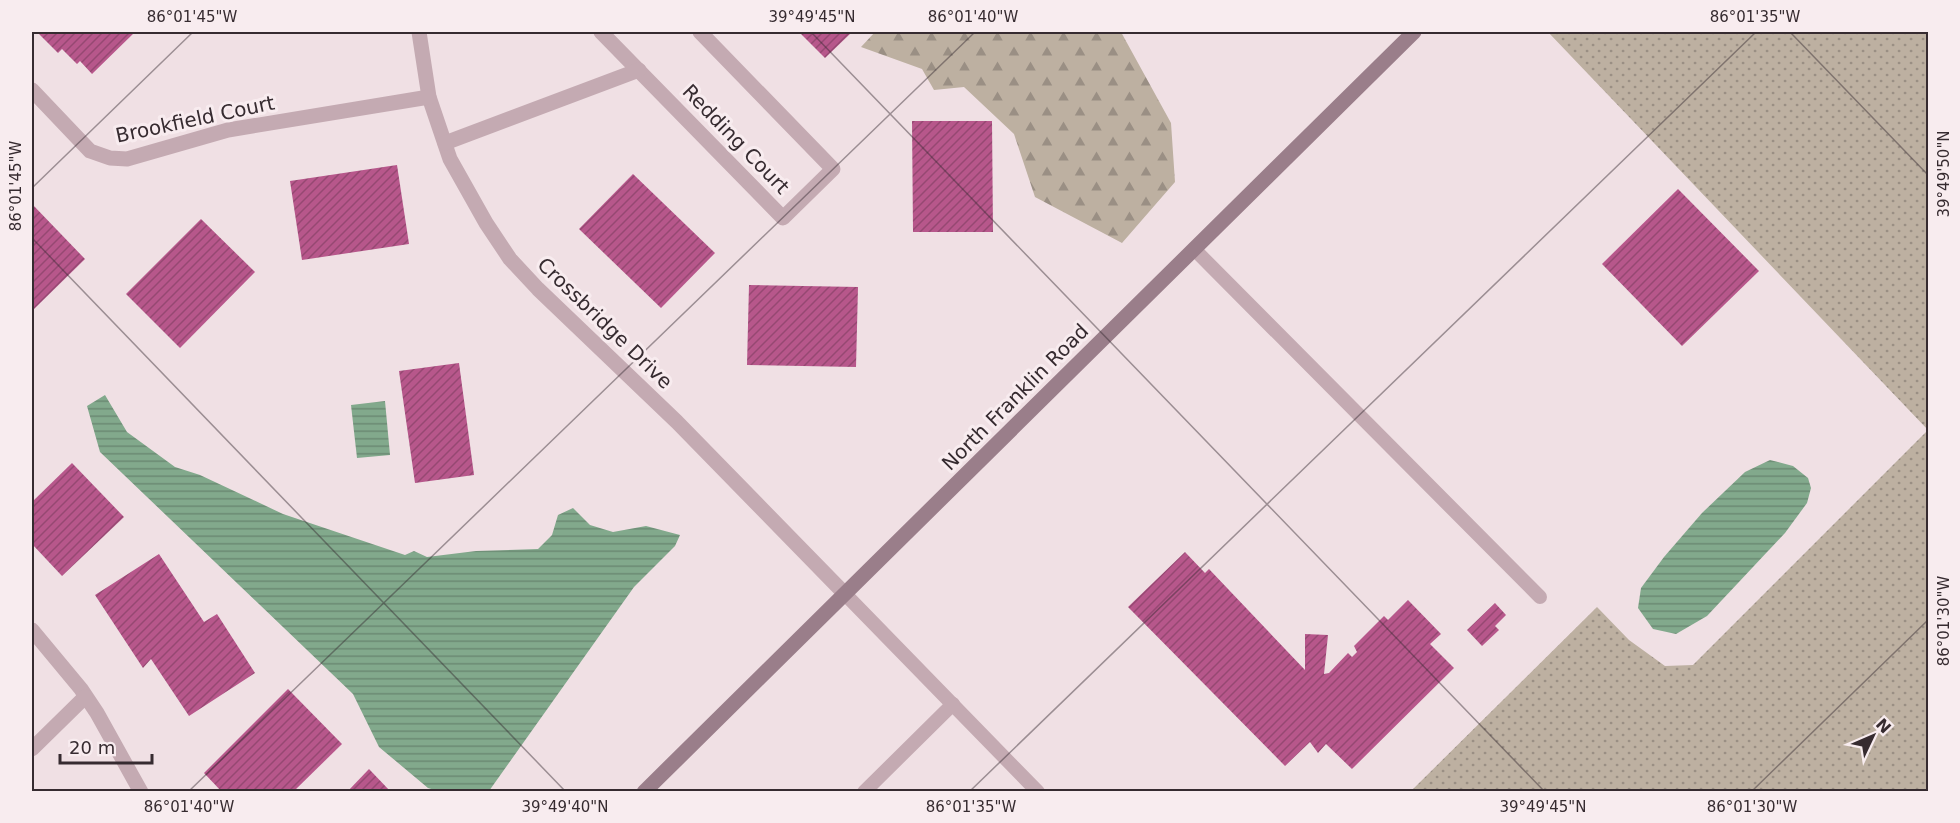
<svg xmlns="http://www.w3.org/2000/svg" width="1960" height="823" viewBox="0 0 1960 823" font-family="'DejaVu Sans',sans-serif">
<defs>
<pattern id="grass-dots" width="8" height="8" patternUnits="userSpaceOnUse" patternTransform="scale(1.5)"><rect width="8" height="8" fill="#bdb0a1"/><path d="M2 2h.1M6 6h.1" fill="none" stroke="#9a8f84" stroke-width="1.8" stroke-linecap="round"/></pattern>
<pattern id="forest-firs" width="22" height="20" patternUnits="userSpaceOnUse" patternTransform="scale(1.5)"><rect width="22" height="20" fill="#bdb0a1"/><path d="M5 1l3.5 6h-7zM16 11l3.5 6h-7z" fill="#9a8f84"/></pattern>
<pattern id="water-rules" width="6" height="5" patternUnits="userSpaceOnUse" patternTransform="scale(1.5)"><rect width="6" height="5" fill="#82a98c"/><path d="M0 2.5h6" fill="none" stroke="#6b8a73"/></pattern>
<pattern id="building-hatch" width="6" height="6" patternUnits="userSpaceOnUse" patternTransform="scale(1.5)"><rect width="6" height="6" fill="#b7578b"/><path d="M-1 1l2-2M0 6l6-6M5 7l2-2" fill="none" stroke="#964872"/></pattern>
</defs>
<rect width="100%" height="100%" fill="#f0e0e4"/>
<!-- grass -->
<polygon fill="url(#grass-dots)" points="1548,32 1928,32 1928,791 1411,791 1597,607 1629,640 1665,666 1693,665 1928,430"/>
<!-- forest -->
<polygon fill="url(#forest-firs)" points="875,32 1121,32 1171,123 1175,182 1122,243 1035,197 1014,134 964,87 934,90 922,69 861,47"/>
<!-- water -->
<g fill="url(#water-rules)">
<polygon points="105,395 127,432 175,467 200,475 283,514 405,555 414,551 427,557 476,551 538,549 552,535 558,515 573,508 590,525 613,532 646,526 680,535 675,546 634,587 489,791 438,791 428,788 379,747 353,694 100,452 87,406"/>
<polygon points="385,401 390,455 357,458 351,405"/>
<polygon points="1770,460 1793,466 1808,478 1811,488 1807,503 1785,533 1707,616 1676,634 1653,629 1638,608 1641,588 1664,557 1702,513 1745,472"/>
</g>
<!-- building -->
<g fill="url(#building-hatch)">
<polygon points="37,32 135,32 92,74 80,61 77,64 62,49 58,53"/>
<polygon points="799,32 852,32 825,58"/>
<polygon points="912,121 992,121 993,232 913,232"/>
<polygon points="397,165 409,244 302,260 290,181"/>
<polygon points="633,174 715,253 661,308 579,229"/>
<polygon points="1678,189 1759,271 1682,346 1602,264"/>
<polygon points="32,204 85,259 32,311"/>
<polygon points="201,219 255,272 180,348 126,294"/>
<polygon points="749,285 858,287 856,367 747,365"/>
<polygon points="459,363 474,475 415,483 399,371"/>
<polygon points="72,463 124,517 62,576 32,544 32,502"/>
<polygon points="1185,552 1205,573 1209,569 1305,670 1305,634 1328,635 1324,674 1329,673 1348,653 1352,657 1357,652 1354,646 1384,616 1388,620 1408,600 1441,634 1430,644 1454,668 1352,769 1326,744 1318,753 1310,742 1285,766 1128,607"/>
<polygon points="159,554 204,622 217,614 255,673 189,716 151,659 143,668 95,595"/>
<polygon points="1495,603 1506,615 1495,626 1499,630 1482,646 1467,630"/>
<polygon points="288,689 342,744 293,792 222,792 204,773"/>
<polygon points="369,769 391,792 347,792"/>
</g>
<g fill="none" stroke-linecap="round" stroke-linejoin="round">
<!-- lane -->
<g stroke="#c4aab2" stroke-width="14">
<polyline points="1194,249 1540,597"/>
<polyline points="845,594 1038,792"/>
<polyline points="864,792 953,704"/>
</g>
<!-- street -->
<g stroke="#c4aab2" stroke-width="15">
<polyline points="419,32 429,97 450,159 486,223 510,259 538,289 677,422 845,594"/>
<polyline points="601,32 783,218 833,169 700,32"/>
<polyline points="32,90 90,151 110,158 127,159 228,130 429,97"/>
<polyline points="445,143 639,70"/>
<polyline points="32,630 81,689 97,713 141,792"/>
<polyline points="32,749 85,697"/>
</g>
<!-- secondary -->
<polyline stroke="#9a7e8a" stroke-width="15" points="644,792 1414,32"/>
</g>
<!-- ticks -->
<path fill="none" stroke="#362b30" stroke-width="1.5" stroke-opacity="0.45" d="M 811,32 L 1545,792M 1790,32 L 1928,175M 32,188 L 193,32M 32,238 L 566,792M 188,792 L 975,32M 969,792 L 1756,32M 1751,792 L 1928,620"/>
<g text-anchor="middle" stroke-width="6" stroke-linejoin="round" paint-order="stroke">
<!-- street labels -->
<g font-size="20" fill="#362b30" stroke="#f8ecef">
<text transform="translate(195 119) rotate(-12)" y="7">Brookfield Court</text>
<text transform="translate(736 139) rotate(46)" y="7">Redding Court</text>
<text transform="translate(605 323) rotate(44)" y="7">Crossbridge Drive</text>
<text transform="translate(1015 397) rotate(-45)" y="7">North Franklin Road</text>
</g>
</g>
<!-- border -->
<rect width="1960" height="823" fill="none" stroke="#f8ecef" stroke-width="66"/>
<!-- north arrow -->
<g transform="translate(1873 736) rotate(46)" stroke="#f8ecef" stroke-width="4.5" paint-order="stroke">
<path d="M0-4.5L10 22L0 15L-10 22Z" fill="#362b30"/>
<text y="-9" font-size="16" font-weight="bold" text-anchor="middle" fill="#362b30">N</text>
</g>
<!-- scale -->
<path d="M60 754v9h92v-9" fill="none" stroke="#362b30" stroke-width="3"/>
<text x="69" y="754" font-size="18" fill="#362b30" stroke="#f8ecef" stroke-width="4.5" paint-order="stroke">20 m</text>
<rect x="33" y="33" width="1894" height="757" fill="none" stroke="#362b30" stroke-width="2"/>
<g font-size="15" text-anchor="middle" fill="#362b30">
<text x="192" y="22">86°01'45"W</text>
<text x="812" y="22">39°49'45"N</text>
<text x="973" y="22">86°01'40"W</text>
<text x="1755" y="22">86°01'35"W</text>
<text transform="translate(1944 174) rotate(-90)" y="5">39°49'50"N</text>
<text transform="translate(16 186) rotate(-90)" y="5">86°01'45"W</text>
<text transform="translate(1944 621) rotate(-90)" y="5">86°01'30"W</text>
<text x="189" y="812">86°01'40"W</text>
<text x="565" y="812">39°49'40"N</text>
<text x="971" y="812">86°01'35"W</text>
<text x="1543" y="812">39°49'45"N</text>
<text x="1752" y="812">86°01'30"W</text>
</g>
</svg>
